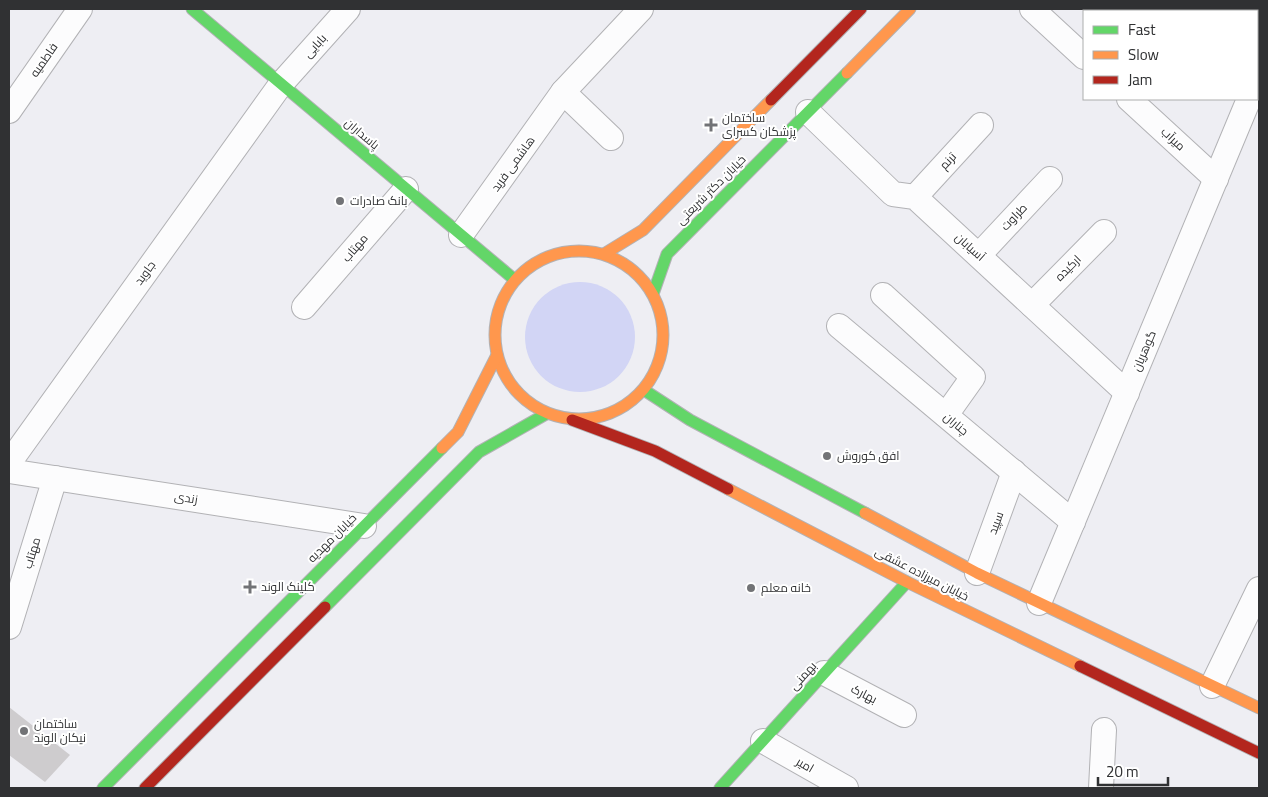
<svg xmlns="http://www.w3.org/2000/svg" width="1268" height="797" viewBox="0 0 1268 797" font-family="Georgia,Cairo,serif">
<rect width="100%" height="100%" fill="#eeeef3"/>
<!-- green -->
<circle fill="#d2d5f5" cx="580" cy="337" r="55"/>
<!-- building -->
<polygon fill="#ceccce" points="9,707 70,755 45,782 9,755"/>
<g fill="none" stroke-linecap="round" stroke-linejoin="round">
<defs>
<g id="street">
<polyline points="1032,9 1084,57"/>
<polyline points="1257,80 1259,74"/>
<polyline points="563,92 611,138"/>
<polyline points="1129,99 1216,179"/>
<polyline points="9,111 80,9"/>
<polyline points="808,112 893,194 915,197 1127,393"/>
<polyline points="915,197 981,125"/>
<polyline points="461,235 563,92 641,9"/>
<polyline points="979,255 1050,179"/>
<polyline points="883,295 973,377 946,415"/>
<polyline points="1032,305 1104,232"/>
<polyline points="304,307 406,189"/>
<polyline points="839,326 1073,522"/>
<polyline points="9,463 281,84 348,9"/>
<polyline points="9,471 364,526"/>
<polyline points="977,573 1014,472"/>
<polyline points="1039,603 1249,99"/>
<polyline points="9,627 55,478"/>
<polyline points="824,673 904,715"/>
<polyline points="1212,686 1259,589"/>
<polyline points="763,741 846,788"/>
<polyline points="1101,788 1104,730"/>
</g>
<g id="fast">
<polyline points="192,9 515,280"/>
<polyline points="653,294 667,254 847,73"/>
<polyline points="644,390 690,420 865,513"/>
<polyline points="325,607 479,452 546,414"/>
<polyline points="103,788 442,448"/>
<polyline points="720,788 907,582"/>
</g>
<g id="slow">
<polyline points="847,73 910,9"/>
<circle cx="579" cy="335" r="84"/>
<polyline points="604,254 643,230 771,100"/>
<polyline points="442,448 458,432 497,355"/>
<polyline points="728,489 907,582 1080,666"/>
<polyline points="865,513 977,573 1259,708"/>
</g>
<g id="jam">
<polyline points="771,100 861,9"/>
<polyline points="572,420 655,451 728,489"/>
<polyline points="1080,666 1259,753"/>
<polyline points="145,788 325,607"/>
</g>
</defs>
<!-- street casing -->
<use href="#street" stroke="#b2b2b5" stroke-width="26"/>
<!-- fast casing -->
<use href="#fast" stroke="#b2b2b5" stroke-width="13"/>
<!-- slow casing -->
<use href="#slow" stroke="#b2b2b5" stroke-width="13"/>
<!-- jam casing -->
<use href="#jam" stroke="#b2b2b5" stroke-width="13"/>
<!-- street -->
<use href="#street" stroke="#fcfcfd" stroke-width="24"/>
<!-- fast -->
<use href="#fast" stroke="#63d668" stroke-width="11"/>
<!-- slow -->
<use href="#slow" stroke="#ff974d" stroke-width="11"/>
<!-- jam -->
<use href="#jam" stroke="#b3261e" stroke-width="11"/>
</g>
<!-- markers -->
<g fill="#727376" stroke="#fff" stroke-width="2">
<path d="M708.5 117.5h5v5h5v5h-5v5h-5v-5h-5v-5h5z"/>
<circle cx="340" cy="201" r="5"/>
<circle cx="827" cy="456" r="5"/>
<path d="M247.5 579.5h5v5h5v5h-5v5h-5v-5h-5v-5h5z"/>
<circle cx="751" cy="588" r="5"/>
<circle cx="24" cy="731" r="5"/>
</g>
<g text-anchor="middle" stroke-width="4" stroke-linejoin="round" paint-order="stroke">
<!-- street labels -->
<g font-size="12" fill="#303133" stroke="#fff">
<text transform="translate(315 46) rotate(-48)" y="4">بابایی</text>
<text transform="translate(44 60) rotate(-55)" y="4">فاطمیه</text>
<text transform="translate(362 134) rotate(40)" y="4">پاسداران</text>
<text transform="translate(1173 139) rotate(43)" y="4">میرآب</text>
<text transform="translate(948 161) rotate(-47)" y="4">ترنم</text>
<text transform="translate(513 164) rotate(-54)" y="4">هاشمی فرید</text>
<text transform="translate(711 190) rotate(-45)" y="4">خیابان دکتر شریعتی</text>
<text transform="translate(1014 217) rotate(-47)" y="4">طراوت</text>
<text transform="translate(970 247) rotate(42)" y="4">آسیابان</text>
<text transform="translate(355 248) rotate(-49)" y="4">مهتاب</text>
<text transform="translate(1068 268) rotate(-45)" y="4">ارکیده</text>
<text transform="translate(145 273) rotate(-54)" y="4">جاوید</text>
<text transform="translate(1144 351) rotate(-67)" y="4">گوهریان</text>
<text transform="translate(956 424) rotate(40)" y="4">چناران</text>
<text transform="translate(186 498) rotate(9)" y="4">زندی</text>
<text transform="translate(996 523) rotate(-70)" y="4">سپید</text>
<text transform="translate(332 538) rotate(-45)" y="4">خیابان مهدیه</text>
<text transform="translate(32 553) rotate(-73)" y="4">مهتاب</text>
<text transform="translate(922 574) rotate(27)" y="4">خیابان میرزاده عشقی</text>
<text transform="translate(803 676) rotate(-48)" y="4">بهمنی</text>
<text transform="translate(864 694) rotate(27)" y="4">بهارک</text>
<text transform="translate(805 765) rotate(30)" y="4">امیر</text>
</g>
<!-- poi labels -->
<g font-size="12" fill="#303133" stroke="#fff" text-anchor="start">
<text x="722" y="122">ساختمان<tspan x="722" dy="14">پزشکان کسرای</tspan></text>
<text x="350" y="205">بانک صادرات</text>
<text x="837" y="460">افق کوروش</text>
<text x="261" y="591">کلینک الوند</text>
<text x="761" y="592">خانه معلم</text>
<text x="34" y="728">ساختمان<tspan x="34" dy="14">نیکان الوند</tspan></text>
</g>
</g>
<!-- border -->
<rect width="1268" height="797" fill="none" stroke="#303133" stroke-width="20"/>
<!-- legend -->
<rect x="1083" y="10" width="175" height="90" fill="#ffffff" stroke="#acadad"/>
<rect x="1093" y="26" width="25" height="8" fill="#63d668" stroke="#acadad"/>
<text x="1128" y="35" font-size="15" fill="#303133">Fast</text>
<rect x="1093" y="51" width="25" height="8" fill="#ff974d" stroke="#acadad"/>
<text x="1128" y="60" font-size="15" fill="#303133">Slow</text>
<rect x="1093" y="76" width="25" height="8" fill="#b3261e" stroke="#acadad"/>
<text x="1128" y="85" font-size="15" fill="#303133">Jam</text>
<!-- scale -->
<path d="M1098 777v8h70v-8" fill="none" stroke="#303133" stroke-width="2.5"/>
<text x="1106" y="777" font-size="15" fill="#303133" stroke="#ffffff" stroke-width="4" paint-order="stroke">20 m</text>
</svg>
